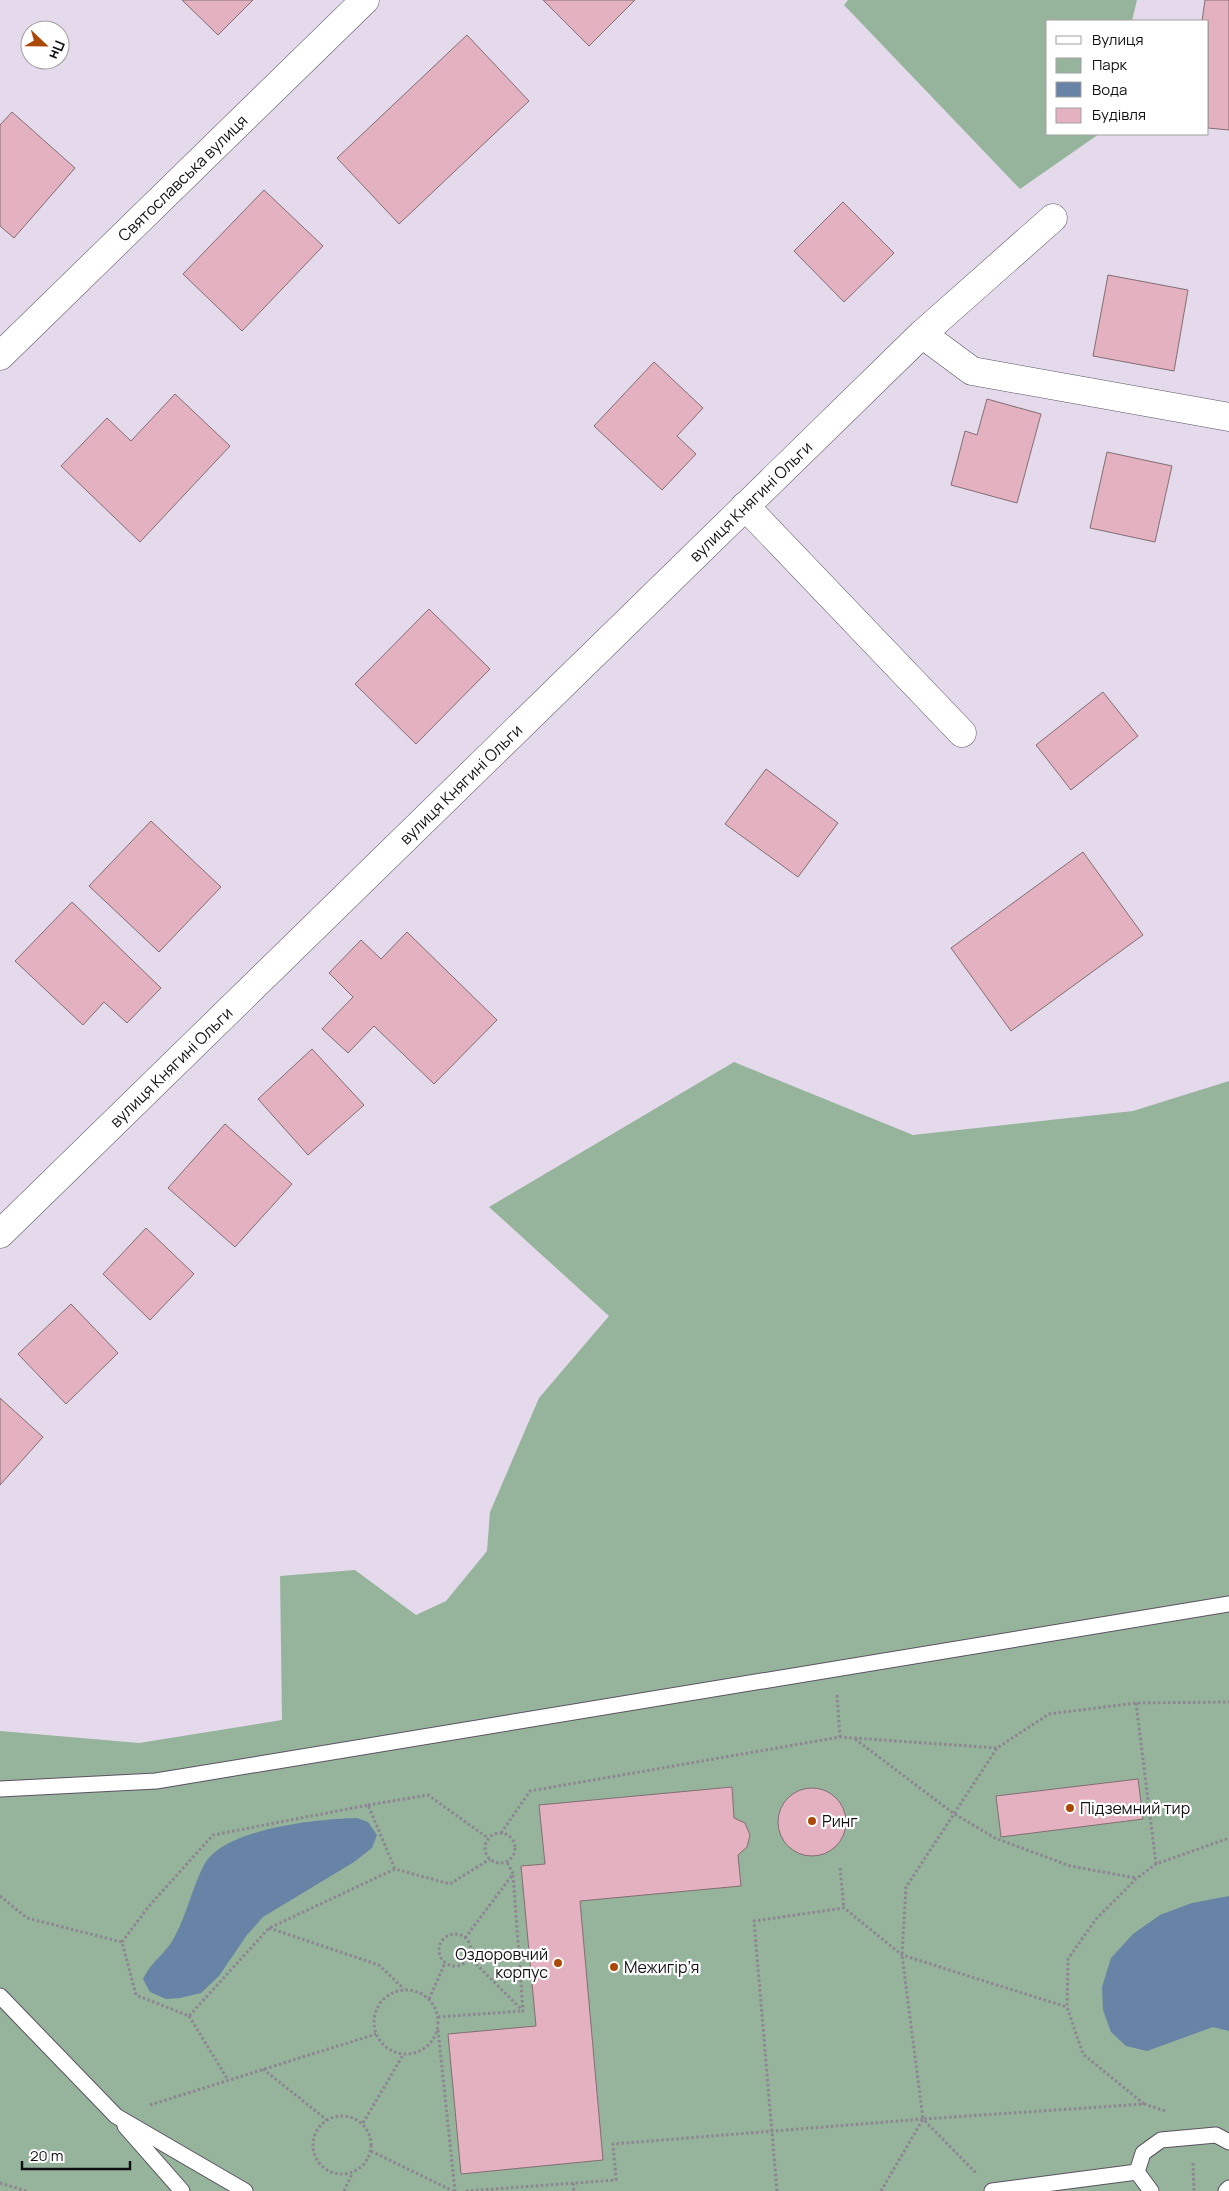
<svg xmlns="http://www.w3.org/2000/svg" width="1229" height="2191" viewBox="0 0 1229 2191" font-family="Manrope,sans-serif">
<rect width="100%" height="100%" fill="#e4daeb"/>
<!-- green -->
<g fill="#96b49c">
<polygon points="848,0 1137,0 1132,21 1048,21 1048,134 1099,134 1020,189 844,5"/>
<polygon points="734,1062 913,1135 1133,1111 1229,1081 1229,2191 0,2191 0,1731 139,1743 282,1720 280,1576 355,1570 416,1615 446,1601 487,1551 490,1512 539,1398 609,1316 489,1207"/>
</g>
<!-- water -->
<g fill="#6783a6">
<path d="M 357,1818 L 368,1822 L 377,1835 L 372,1848 L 354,1862 L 263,1917 L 247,1935 L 219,1976 L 201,1993 L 180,1998 L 166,1999 L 150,1992 L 143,1979 C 151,1961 167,1953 175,1936 C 187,1914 192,1888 204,1865 C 224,1828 318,1819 357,1818 Z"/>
<polygon points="1229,1896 1229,2031 1213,2027 1147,2051 1126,2046 1111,2032 1103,2010 1102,1987 1111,1958 1133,1934 1160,1915 1192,1903"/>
</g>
<!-- building -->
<g fill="#e3b1bf" stroke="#826e74">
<polygon points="182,0 253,0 218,35"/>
<polygon points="543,0 635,0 589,46"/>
<polygon points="1205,0 1229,0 1229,130 1208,128 1208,21 1202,21"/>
<polygon points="467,35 529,101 399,224 337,158"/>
<polygon points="12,112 75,168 14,238 0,226 0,125"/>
<polygon points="264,190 323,246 242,331 183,274"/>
<polygon points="843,202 894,253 844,302 794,251"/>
<polygon points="1108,275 1188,290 1174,371 1093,356"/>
<polygon points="654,362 703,408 677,436 696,454 662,490 594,426"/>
<polygon points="175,394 230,446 140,542 61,466 107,418 131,441"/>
<polygon points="987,399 1041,414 1017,503 951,485 965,431 977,435"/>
<polygon points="1107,452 1172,466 1155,542 1090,528"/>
<polygon points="429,609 490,669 416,744 355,684"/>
<polygon points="1103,692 1138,736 1071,790 1036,745"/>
<polygon points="766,769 838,823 798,877 725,824"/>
<polygon points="151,821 221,887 159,952 89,886"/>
<polygon points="1083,852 1143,935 1011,1031 951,948"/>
<polygon points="72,902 161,988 127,1023 104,1002 83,1025 15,961"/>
<polygon points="407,932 497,1020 434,1084 374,1026 348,1053 322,1029 353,997 329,973 361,940 381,959"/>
<polygon points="312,1049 364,1105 308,1155 258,1099"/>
<polygon points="225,1124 292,1184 235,1247 168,1188"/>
<polygon points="146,1228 194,1274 150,1320 103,1274"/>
<polygon points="71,1304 118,1353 66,1404 18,1354"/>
<polygon points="0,1398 43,1437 0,1485"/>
<polygon points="1138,1779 1143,1819 1001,1837 996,1796"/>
<polygon points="732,1787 734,1818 745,1823 750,1835 747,1847 738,1855 741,1886 580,1901 603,2160 461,2174 448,2034 536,2026 521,1866 545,1864 539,1805"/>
<circle cx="812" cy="1822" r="34"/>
</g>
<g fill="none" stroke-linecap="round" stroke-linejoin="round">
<defs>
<g id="lane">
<polyline points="0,1789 156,1781 1229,1604"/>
<polyline points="0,1996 116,2116 245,2191"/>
<polyline points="125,2126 182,2191"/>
<polyline points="992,2191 1137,2172"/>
<polyline points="1151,2191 1137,2172 1143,2153 1161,2140 1216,2135 1229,2142"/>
<polyline points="1226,2191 1229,2188"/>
</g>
<g id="street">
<polyline points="922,334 972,371 1229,417"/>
<path id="s1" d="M 0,356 L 365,0"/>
<polyline points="745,506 962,733"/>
<path id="s2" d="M 0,1234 L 922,334 L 1053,218"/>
</g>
</defs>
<!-- lane casing -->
<use href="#lane" stroke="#5a5260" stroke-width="17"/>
<!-- street casing -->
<use href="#street" stroke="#5a5260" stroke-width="29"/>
<!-- path -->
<g stroke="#8d8692" stroke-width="3" stroke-dasharray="2.5 2.5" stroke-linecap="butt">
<polyline points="837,1695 840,1737"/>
<polyline points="1136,1703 1156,1864"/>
<polyline points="855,1739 953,1813 995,1838 1070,1866 1136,1878"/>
<polyline points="368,1805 428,1795 488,1838"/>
<polyline points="501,1833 530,1791 840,1737 997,1748"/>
<circle cx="500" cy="1848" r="15"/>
<polyline points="840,1868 844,1908"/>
<polyline points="0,1896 27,1918 122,1942 136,1995 189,2016 269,1928 395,1869 450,1884 490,1859"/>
<polyline points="269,1928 379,1965 404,1989"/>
<circle cx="455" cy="1950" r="16"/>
<polyline points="465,1938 513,1874 507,1862"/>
<polyline points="122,1942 149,1906 213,1835 368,1805 395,1869"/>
<polyline points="469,1957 523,2011 513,1874"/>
<circle cx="406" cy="2022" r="32"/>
<polyline points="429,1999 445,1963"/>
<polyline points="189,2016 228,2080"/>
<polyline points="438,2017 522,2011"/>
<polyline points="438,2030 455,2191"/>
<polyline points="263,2069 327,2120"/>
<polyline points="1144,2104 1083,2054 1067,2007 1068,1959 1096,1919 1136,1879 1156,1864 1229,1838"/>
<polyline points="150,2105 376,2034"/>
<polyline points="1165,2111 1144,2104 923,2119 902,1955 906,1887 997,1748 1049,1714 1136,1703 1229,1702"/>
<circle cx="342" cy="2145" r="29"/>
<polyline points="363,2123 403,2055"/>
<polyline points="371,2151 453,2191"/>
<polyline points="1193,2163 1194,2191"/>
<polyline points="0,2183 26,2191"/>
<polyline points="573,2183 574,2191"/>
<polyline points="344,2191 352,2174"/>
<polyline points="466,2191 616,2180 613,2144 923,2119 976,2173"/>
<polyline points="777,2191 754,1921 844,1908 902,1955 1067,2007"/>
<polyline points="881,2191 923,2119"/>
</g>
<!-- lane -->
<use href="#lane" stroke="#fff" stroke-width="15"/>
<!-- street -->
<use href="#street" stroke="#fff" stroke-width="28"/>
</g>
<!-- markers -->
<g fill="#ab4909" stroke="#fff" stroke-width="2">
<circle cx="1070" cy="1808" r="5"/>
<circle cx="812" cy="1821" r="5"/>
<circle cx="558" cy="1963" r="5"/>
<circle cx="614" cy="1967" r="5"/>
</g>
<g text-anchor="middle" stroke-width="4.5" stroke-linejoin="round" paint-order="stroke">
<!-- street labels -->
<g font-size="16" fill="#131015" stroke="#fff">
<text dy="6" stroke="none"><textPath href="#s1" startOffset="255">Святославська вулиця</textPath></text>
<text dy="6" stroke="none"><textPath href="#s2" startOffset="1049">вулиця Княгині Ольги</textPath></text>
<text dy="6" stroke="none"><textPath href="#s2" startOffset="644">вулиця Княгині Ольги</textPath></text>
<text dy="6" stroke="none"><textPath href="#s2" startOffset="239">вулиця Княгині Ольги</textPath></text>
</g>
<!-- poi labels -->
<g font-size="16" fill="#131015" stroke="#fff" text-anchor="start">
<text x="1080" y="1814">Підземний тир</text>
<text x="822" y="1827">Ринг</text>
<text x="548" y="1960" text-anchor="end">Оздоровчий<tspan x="548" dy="18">корпус</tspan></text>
<text x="624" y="1973">Межигір’я</text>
</g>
</g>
<!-- legend -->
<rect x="1046" y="20" width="162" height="115" fill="#ffffff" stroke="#a19fa1"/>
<rect x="1056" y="36" width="25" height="8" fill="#ffffff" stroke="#a19fa1"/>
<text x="1092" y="45" font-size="15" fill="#131015">Вулиця</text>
<rect x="1056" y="58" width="25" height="15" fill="#96b49c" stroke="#a19fa1"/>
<text x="1092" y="70" font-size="15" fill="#131015">Парк</text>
<rect x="1056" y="82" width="25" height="15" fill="#6783a6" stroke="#a19fa1"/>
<text x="1092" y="95" font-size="15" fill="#131015">Вода</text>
<rect x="1056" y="108" width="25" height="15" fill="#e3b1bf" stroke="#a19fa1"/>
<text x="1092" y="120" font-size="15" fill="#131015">Будівля</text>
<!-- north arrow -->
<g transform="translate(45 45) rotate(112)"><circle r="24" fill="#ffffff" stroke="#a19fa1"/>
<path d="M0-4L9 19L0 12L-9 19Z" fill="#ab4909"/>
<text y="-8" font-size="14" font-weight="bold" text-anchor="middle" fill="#131015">Пн</text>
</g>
<!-- scale -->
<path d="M22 2161v8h108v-8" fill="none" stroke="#131015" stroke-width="2.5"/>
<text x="30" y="2161" font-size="15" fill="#131015" stroke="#ffffff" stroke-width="4" paint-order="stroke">20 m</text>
</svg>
